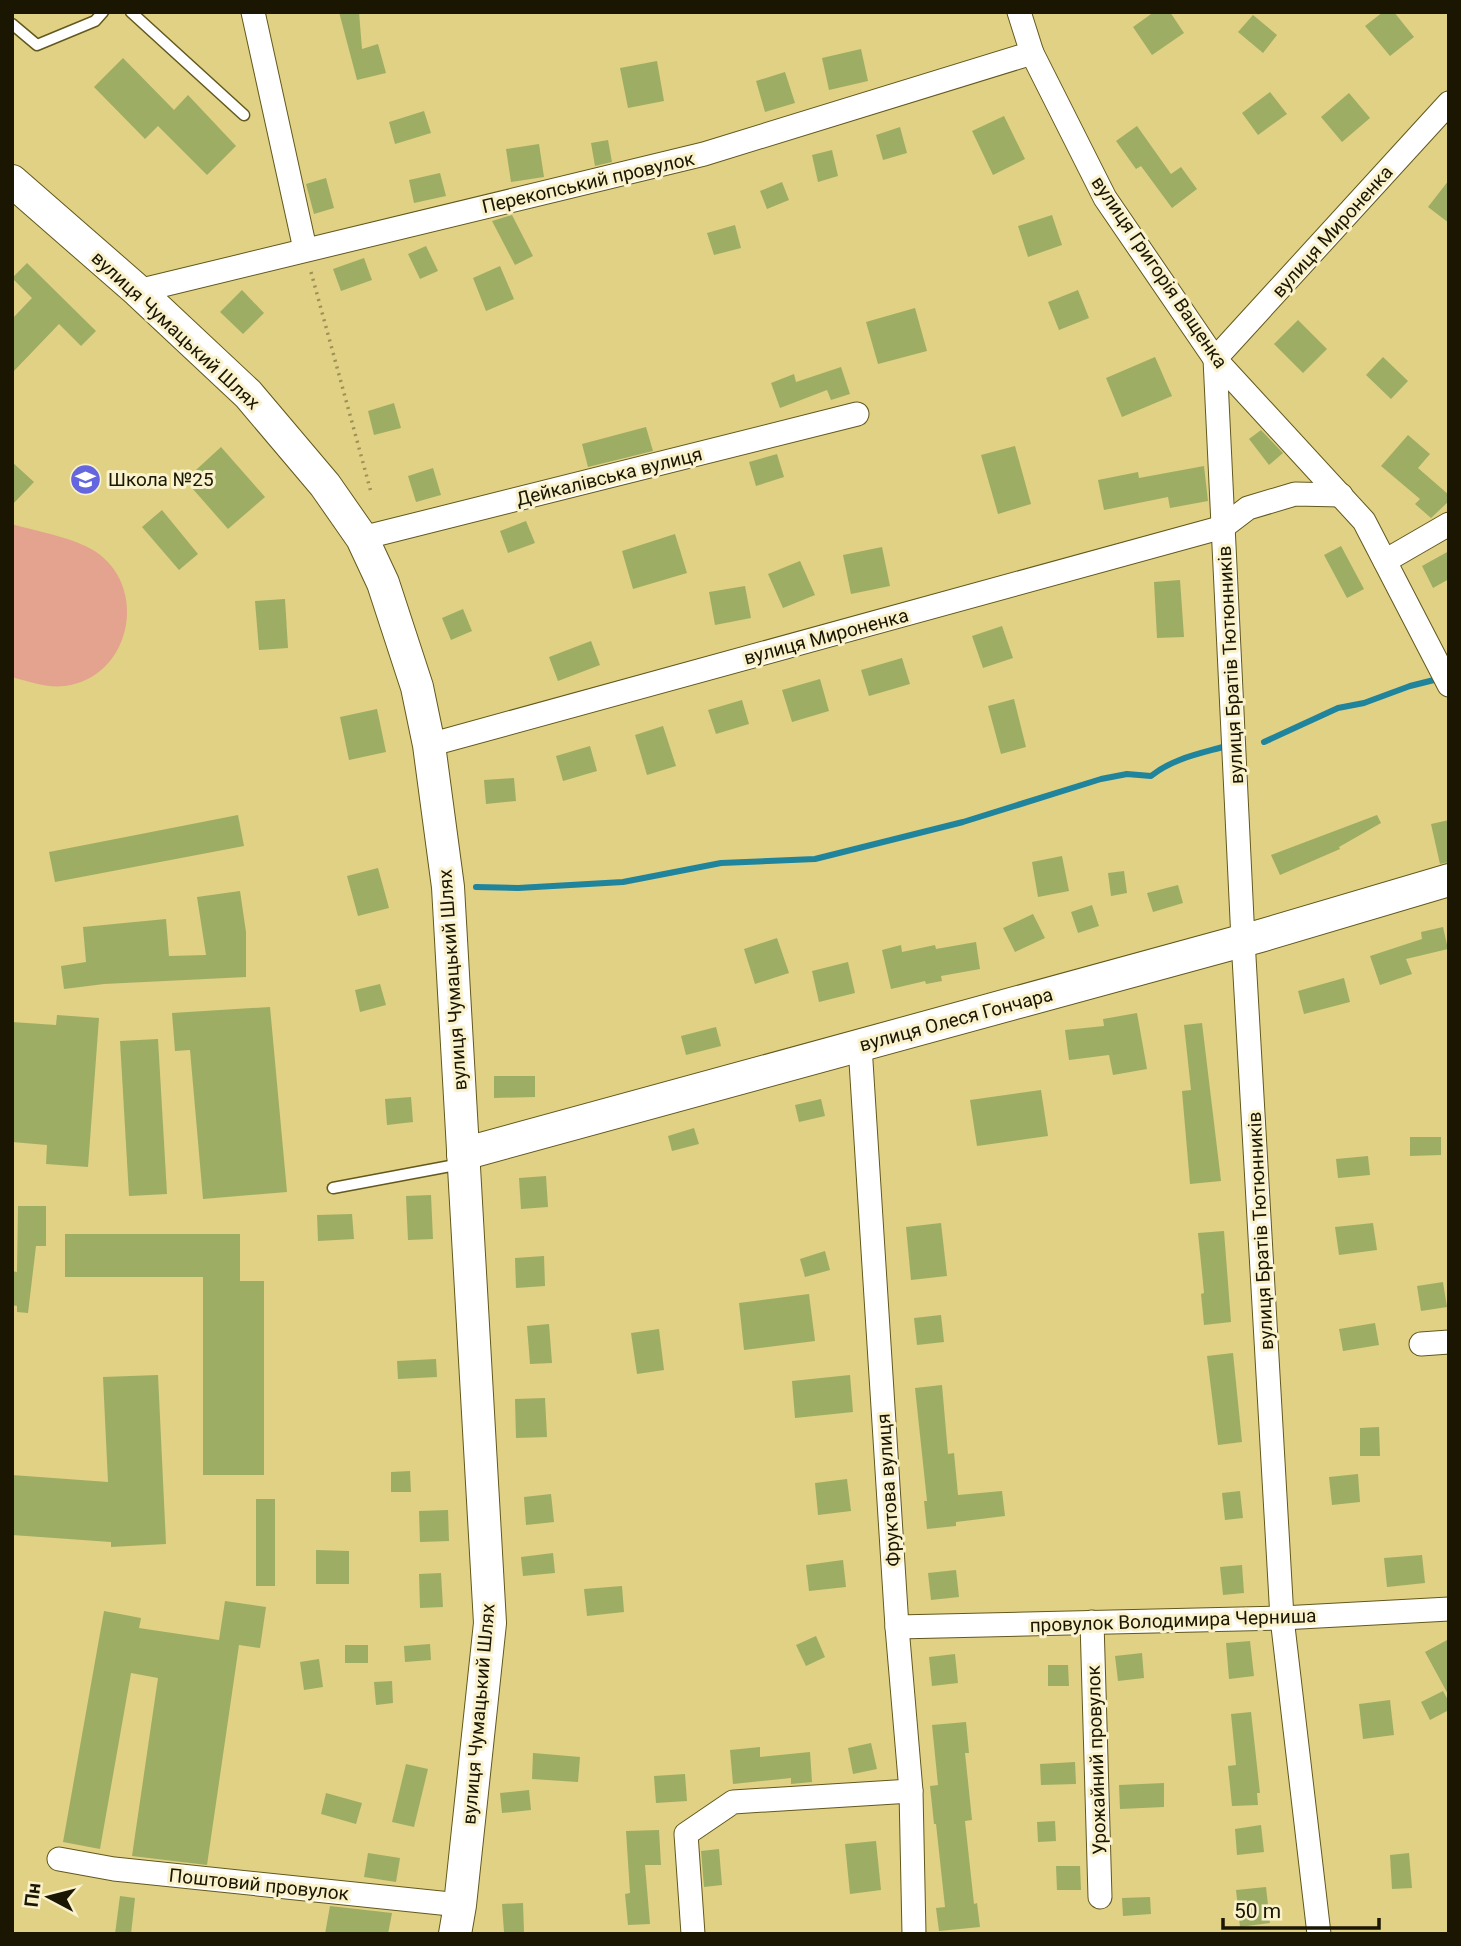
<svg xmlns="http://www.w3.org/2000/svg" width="1461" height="1946" viewBox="0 0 1461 1946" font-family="Roboto,sans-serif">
<rect width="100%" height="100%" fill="#e0d184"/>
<!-- green -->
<path fill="#e4a38e" d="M 12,524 C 38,532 78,538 99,554 C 149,592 129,678 65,686 C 46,688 30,682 12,677 Z"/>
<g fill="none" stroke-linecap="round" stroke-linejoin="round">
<!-- stream -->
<g stroke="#1f849c" stroke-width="6">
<polyline points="1264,742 1338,708 1364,703 1410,686 1434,680"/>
<path d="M 476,887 L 518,888 L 623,882 L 721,863 L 815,859 L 963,822 L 1101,779 L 1127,774 L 1151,776 C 1172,759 1198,754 1223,747"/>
</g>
</g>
<!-- building -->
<g fill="#9ead64">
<polygon points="339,12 359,12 362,49 378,44 386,73 357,80"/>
<polygon points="1154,12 1170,12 1184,33 1152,55 1133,27"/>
<polygon points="1383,12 1394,12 1414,37 1390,56 1365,26"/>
<polygon points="1253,15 1277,35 1263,53 1238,32"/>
<polygon points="861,49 868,81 829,90 822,58"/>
<polygon points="123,58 174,110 188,95 236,146 207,175 158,126 145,139 94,87"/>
<polygon points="657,61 664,101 628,108 620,68"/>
<polygon points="785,72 795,103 765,112 756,81"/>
<polygon points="1270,92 1287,114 1258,135 1242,113"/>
<polygon points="1349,93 1370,118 1342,142 1321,117"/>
<polygon points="424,111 431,133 395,144 389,122"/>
<polygon points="1004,116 1025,159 993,175 972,131"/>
<polygon points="1137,126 1171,174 1181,167 1197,189 1172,208 1141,166 1136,169 1116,141"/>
<polygon points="900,127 907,153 883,160 876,135"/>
<polygon points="608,140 612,162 595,166 591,143"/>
<polygon points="539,144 544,177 511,182 506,149"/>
<polygon points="832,150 838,176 818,182 812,155"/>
<polygon points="440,173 446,196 414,203 409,180"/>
<polygon points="326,178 334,208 314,214 306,184"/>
<polygon points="1449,180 1449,223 1428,207"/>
<polygon points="782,182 789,200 767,209 760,191"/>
<polygon points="512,215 533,256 515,265 492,221"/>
<polygon points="1052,215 1062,245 1028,257 1018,226"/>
<polygon points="735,225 741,248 714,255 707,233"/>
<polygon points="426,246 438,271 420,279 408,254"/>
<polygon points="364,258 372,280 341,291 333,269"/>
<polygon points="27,263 96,331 81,346 59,324 12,373 12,319 32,298 12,278"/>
<polygon points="500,266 514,299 486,311 473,278"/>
<polygon points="242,290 264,313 243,334 220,312"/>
<polygon points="1078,290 1089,318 1059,330 1048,302"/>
<polygon points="915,308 927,351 878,364 866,322"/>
<polygon points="1298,320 1327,349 1303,373 1274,344"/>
<polygon points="1155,357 1172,396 1122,417 1106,378"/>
<polygon points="1383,357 1408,381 1391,399 1366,375"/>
<polygon points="841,367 850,394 831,400 827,390 780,408 771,383 794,374 796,382"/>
<polygon points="394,403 401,428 374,435 368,411"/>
<polygon points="646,427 653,451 588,467 582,444"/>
<polygon points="1261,430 1283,453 1269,465 1249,439"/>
<polygon points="1408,435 1430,454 1418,468 1449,495 1449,501 1431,518 1415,504 1420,499 1381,466"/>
<polygon points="1015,446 1031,504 998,514 981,455"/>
<polygon points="221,447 265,497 228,529 185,480"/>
<polygon points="777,454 784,477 756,486 749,462"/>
<polygon points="12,462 34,482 12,505"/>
<polygon points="1204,466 1208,501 1170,508 1168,497 1104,510 1098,480 1138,472 1139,478"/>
<polygon points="433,468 441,495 416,502 408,476"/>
<polygon points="162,510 198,554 179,570 142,527"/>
<polygon points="526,521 535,543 508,553 500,531"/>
<polygon points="675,534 687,573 633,589 622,551"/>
<polygon points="1341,546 1364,589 1347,598 1324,555"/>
<polygon points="882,547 890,586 851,594 843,555"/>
<polygon points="1449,551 1449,579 1433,588 1422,566"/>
<polygon points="800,561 815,595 783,608 768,574"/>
<polygon points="1180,580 1184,637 1157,638 1154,582"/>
<polygon points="745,586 751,618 715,625 709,592"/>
<polygon points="285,599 288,648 259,650 255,601"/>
<polygon points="463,609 472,631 451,640 442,618"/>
<polygon points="1002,626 1013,658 983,668 972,636"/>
<polygon points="591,641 600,665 558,681 549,657"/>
<polygon points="902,658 910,684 869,696 861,670"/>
<polygon points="820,679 829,711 792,722 782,690"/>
<polygon points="1014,699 1026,747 1001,754 988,706"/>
<polygon points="742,700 749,724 716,734 708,710"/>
<polygon points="377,709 386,752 349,760 340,717"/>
<polygon points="663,726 676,766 647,775 635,735"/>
<polygon points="590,746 597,771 563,781 556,756"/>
<polygon points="514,778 516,801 486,804 484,780"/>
<polygon points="238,815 244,846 55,882 49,852"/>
<polygon points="1377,815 1381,823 1339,847 1340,849 1280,875 1271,855"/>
<polygon points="1449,820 1449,862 1440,864 1431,824"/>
<polygon points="1062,856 1069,891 1038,897 1032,862"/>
<polygon points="378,868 389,908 358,916 347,876"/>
<polygon points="1124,871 1127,893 1111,896 1108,873"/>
<polygon points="1178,885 1183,903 1153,912 1147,893"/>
<polygon points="240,891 246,932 246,977 104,984 64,989 61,966 86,962 83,927 166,919 169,956 206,955 197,897"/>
<polygon points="1092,905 1099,926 1078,933 1071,912"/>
<polygon points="1033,914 1045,938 1015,952 1003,928"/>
<polygon points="1443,927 1448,949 1406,959 1412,974 1380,985 1370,956 1422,939 1421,932"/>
<polygon points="777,938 789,973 755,984 744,949"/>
<polygon points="976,942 980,969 941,976 942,981 926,984 925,981 891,989 882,950 901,945 902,952 935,945 936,949"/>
<polygon points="848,962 855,993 819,1002 812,971"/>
<polygon points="1344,978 1350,1002 1304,1014 1298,991"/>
<polygon points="380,984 386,1005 360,1012 355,990"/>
<polygon points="270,1007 287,1192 203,1199 190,1050 175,1051 172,1013"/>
<polygon points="1137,1013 1147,1069 1113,1075 1109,1055 1069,1060 1065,1030 1104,1026 1103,1019"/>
<polygon points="57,1015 99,1018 88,1167 46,1164 47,1145 12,1142 12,1022 56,1025"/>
<polygon points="1202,1023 1221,1181 1190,1184 1182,1091 1191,1090 1184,1025"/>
<polygon points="716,1027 721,1046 686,1055 681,1036"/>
<polygon points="158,1039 167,1194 129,1196 120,1041"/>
<polygon points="494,1076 535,1076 535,1097 494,1098"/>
<polygon points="1041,1090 1048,1136 977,1146 970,1100"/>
<polygon points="411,1097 413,1122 387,1125 385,1099"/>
<polygon points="821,1099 825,1116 799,1122 795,1105"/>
<polygon points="694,1128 699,1144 672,1151 668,1136"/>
<polygon points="1410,1137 1441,1137 1441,1155 1410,1156"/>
<polygon points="1368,1156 1370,1175 1338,1178 1336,1159"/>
<polygon points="546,1176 548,1207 521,1209 519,1178"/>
<polygon points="431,1195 433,1239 408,1240 406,1196"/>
<polygon points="18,1206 46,1206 46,1246 36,1246 28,1313 17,1312 17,1306 12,1305 12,1271 17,1272"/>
<polygon points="352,1214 354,1239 318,1241 317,1215"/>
<polygon points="941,1223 947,1276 911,1280 906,1227"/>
<polygon points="1373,1223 1377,1250 1339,1255 1335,1227"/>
<polygon points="1224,1231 1231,1322 1204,1325 1201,1294 1204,1293 1198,1233"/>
<polygon points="65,1234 240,1234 240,1281 264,1281 264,1475 203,1475 203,1277 65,1277"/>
<polygon points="825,1251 830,1270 805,1277 800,1259"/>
<polygon points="544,1256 545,1286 516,1288 515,1258"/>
<polygon points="1443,1282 1447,1307 1421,1311 1417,1286"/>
<polygon points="809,1294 815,1341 744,1350 739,1303"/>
<polygon points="941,1315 944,1342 917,1345 914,1318"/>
<polygon points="1375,1323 1379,1345 1343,1351 1339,1329"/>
<polygon points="549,1324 552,1363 530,1364 527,1326"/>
<polygon points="659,1329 664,1370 637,1374 631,1333"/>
<polygon points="1233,1353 1242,1442 1218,1445 1207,1356"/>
<polygon points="436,1359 437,1377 398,1379 397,1361"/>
<polygon points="158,1375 166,1544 111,1547 111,1542 12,1535 12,1475 108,1482 103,1377"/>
<polygon points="850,1375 853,1412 795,1418 792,1381"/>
<polygon points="942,1385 948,1454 954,1453 958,1495 1002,1491 1005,1516 956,1522 956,1526 927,1529 924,1501 927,1501 915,1388"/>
<polygon points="545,1398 547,1437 516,1438 515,1399"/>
<polygon points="1379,1427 1380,1456 1360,1456 1360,1428"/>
<polygon points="410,1471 411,1492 391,1492 391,1472"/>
<polygon points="1358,1474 1360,1502 1332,1505 1329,1477"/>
<polygon points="847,1479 851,1511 818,1515 815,1483"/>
<polygon points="1240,1491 1243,1518 1225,1520 1222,1493"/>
<polygon points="551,1494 554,1522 526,1525 524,1497"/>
<rect x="256" y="1499" width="19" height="87"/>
<polygon points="448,1510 449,1541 420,1542 419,1511"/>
<polygon points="316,1550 349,1551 349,1584 316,1584"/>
<polygon points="553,1553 555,1573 523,1576 521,1557"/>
<polygon points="1422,1555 1425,1583 1387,1587 1384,1558"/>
<polygon points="843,1560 846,1587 809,1591 806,1565"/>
<polygon points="1242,1565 1244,1593 1223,1595 1220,1567"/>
<polygon points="956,1570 959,1597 931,1600 928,1573"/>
<polygon points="441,1573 443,1607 420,1608 419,1574"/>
<polygon points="622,1586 624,1612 587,1616 584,1589"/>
<polygon points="225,1601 266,1607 260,1648 239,1645 207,1865 132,1856 158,1678 131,1673 100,1849 63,1842 104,1611 141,1618 139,1628 219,1640"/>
<polygon points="816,1636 825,1657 806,1666 796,1645"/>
<polygon points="1449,1639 1449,1696 1425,1652"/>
<polygon points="1250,1641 1254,1676 1229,1679 1226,1643"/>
<polygon points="430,1644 431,1660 405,1662 404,1646"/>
<rect x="345" y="1645" width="23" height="18"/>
<polygon points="1142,1653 1144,1678 1118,1681 1115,1656"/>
<polygon points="955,1654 958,1683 932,1686 929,1657"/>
<polygon points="319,1659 323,1687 304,1690 300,1662"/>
<polygon points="1048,1665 1068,1665 1069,1686 1048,1686"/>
<polygon points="392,1681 393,1703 376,1705 374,1682"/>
<polygon points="1443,1691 1449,1702 1449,1710 1430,1720 1421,1702"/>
<polygon points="1390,1700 1394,1735 1363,1739 1359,1704"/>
<polygon points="1251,1712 1260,1793 1257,1793 1258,1805 1232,1806 1228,1766 1236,1765 1231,1714"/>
<polygon points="966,1722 969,1753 965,1753 972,1820 965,1821 974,1904 977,1903 980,1927 939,1931 936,1908 945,1907 936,1824 934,1824 930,1786 938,1785 932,1725"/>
<polygon points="871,1743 877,1769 853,1774 848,1748"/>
<polygon points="760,1747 760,1757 810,1752 812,1782 791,1784 791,1778 733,1784 730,1750"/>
<polygon points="533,1753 580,1757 578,1782 532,1779"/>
<polygon points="1075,1762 1076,1784 1041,1785 1040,1764"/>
<polygon points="406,1764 428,1769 414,1827 392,1822"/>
<polygon points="685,1774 687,1801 656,1803 654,1776"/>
<polygon points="1164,1783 1164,1807 1120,1809 1119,1785"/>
<polygon points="529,1790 531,1810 502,1813 500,1793"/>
<polygon points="326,1793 362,1803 356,1824 321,1814"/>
<polygon points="1055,1821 1056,1841 1038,1842 1037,1822"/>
<polygon points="1261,1825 1264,1852 1237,1855 1235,1829"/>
<polygon points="659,1830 661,1865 645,1865 650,1924 628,1925 625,1894 630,1893 626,1831"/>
<polygon points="876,1841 881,1890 850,1894 845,1844"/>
<polygon points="719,1849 722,1885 704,1887 701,1851"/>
<polygon points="368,1853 400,1858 396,1882 364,1877"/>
<polygon points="1409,1853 1412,1888 1392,1889 1390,1855"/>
<polygon points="1056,1866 1080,1866 1081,1890 1057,1890"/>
<polygon points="1266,1887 1270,1923 1240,1927 1236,1890"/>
<polygon points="120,1896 135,1898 131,1934 115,1934"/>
<polygon points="1150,1897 1151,1914 1123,1916 1122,1898"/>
<polygon points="523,1903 524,1932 504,1932 502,1904"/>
<polygon points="330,1906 392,1913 388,1934 325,1934"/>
</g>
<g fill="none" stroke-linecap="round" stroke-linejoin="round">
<defs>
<g id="service">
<polyline points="131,12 244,115"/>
<polyline points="12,24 37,45 95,21 103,12"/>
<polyline points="333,1188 461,1164"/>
</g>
<g id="minor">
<polyline points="253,12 305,249"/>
<polyline points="1019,12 1032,53 1105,198 1215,359 1364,521 1449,685"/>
<polyline points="138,291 704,154 1032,53"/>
<polyline points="362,538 857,414"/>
<polyline points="1385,561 1449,524"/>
<polyline points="429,745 1223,527 1248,508 1295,494 1341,495"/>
<polyline points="860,1046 897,1627 911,1791 914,1934"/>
<polyline points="1421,1344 1449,1342"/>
<polyline points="1092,1622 1100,1897"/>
<polyline points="897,1627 1282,1618 1449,1609"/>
<polyline points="59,1859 114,1869 460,1905"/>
<polyline points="693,1934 686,1834 733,1802 911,1791"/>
<polyline points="1319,1934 1282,1618 1243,940 1215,359 1449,103"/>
</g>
<g id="secondary">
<polyline points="12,181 138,291 248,394 325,485 362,538 383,583 417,687 429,745 448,887 490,1623 460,1905 455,1934"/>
<polyline points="463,1154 1260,936 1449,880"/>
</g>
</defs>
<!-- service casing -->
<use href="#service" stroke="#63581d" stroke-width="13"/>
<!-- minor casing -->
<use href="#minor" stroke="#63581d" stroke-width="25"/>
<!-- secondary casing -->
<use href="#secondary" stroke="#63581d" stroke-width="34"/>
<!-- path -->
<polyline stroke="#9d9157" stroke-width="3.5" stroke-dasharray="2 5" stroke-linecap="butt" points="311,272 371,492"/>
<!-- service -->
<use href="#service" stroke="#fff" stroke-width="10"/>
<!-- minor -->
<use href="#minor" stroke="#fff" stroke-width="23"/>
<!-- secondary -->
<use href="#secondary" stroke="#fff" stroke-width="32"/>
</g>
<!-- icons -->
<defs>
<symbol id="school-disc" viewBox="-11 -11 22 22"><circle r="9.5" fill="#6466df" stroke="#f9f2cc"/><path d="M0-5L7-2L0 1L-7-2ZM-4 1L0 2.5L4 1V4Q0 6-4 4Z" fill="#fff"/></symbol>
</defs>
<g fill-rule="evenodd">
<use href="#school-disc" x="68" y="462" width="35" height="35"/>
</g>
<g text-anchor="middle" stroke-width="6" stroke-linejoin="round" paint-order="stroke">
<!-- street labels -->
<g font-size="19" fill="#1b1601" stroke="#f9f2cc">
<text transform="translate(588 182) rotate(-13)" y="7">Перекопський провулок</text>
<text transform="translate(1332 231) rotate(-48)" y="7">вулиця Мироненка</text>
<text transform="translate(1160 272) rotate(56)" y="7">вулиця Григорія Ващенка</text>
<text transform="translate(176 330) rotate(43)" y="7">вулиця Чумацький Шлях</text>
<text transform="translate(609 476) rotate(-14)" y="7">Дейкалівська вулиця</text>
<text transform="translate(826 636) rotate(-15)" y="7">вулиця Мироненка</text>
<text transform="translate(1230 665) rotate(-93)" y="7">вулиця Братів Тютюнників</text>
<text transform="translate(452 980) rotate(-94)" y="7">вулиця Чумацький Шлях</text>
<text transform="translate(956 1019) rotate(-15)" y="7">вулиця Олеся Гончара</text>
<text transform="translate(1260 1231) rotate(-93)" y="7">вулиця Братів Тютюнників</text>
<text transform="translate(888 1490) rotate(-94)" y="7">Фруктова вулиця</text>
<text transform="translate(1173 1620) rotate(-2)" y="7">провулок Володимира Черниша</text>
<text transform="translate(478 1714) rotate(-85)" y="7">вулиця Чумацький Шлях</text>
<text transform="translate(1096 1760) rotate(-92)" y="7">Урожайний провулок</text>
<text transform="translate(259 1884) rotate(6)" y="7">Поштовий провулок</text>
</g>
<!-- poi labels -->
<g font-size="19" fill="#1b1601" stroke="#f9f2cc" text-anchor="start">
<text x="108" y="486">Школа №25</text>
</g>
</g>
<!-- border -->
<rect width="1461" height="1946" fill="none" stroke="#1b1601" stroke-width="28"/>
<!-- north arrow -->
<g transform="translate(49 1897) rotate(277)" stroke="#f9f2cc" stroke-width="5" paint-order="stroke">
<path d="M0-5L12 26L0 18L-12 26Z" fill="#1b1601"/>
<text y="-10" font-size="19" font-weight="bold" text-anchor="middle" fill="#1b1601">Пн</text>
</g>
<!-- scale -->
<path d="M1223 1918v10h156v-10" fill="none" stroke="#1b1601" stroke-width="3.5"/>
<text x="1234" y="1918" font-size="21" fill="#1b1601" stroke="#f9f2cc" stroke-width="5" paint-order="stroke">50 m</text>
</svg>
